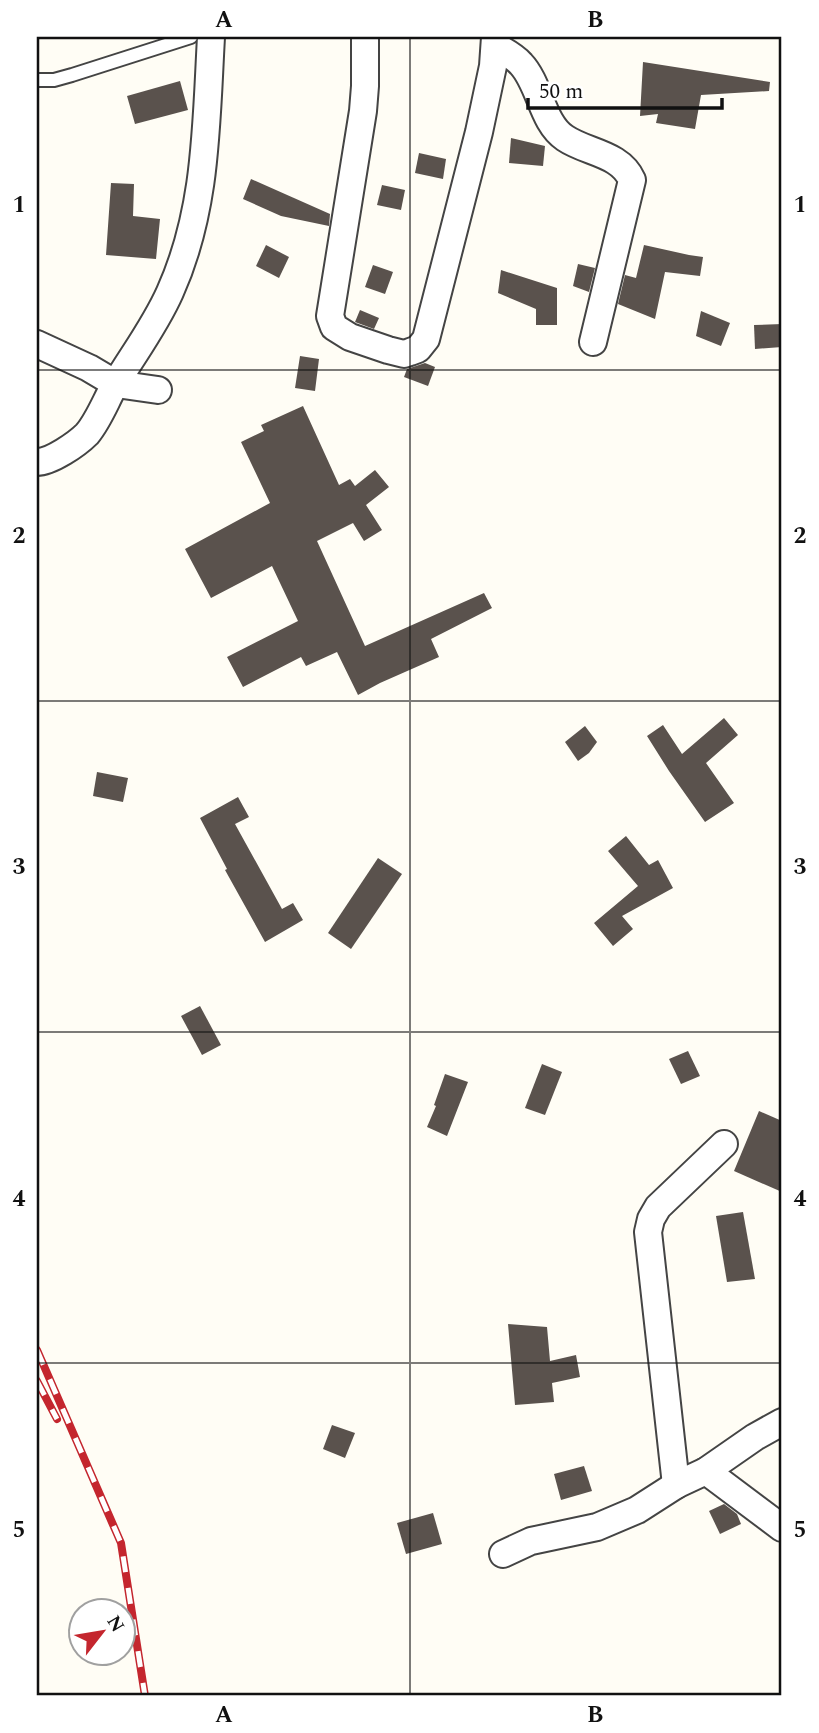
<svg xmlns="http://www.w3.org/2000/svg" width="819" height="1733" viewBox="0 0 819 1733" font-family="Spectral,serif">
<rect width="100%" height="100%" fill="#fffdf5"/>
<!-- building -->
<g fill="#5a524d">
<polygon points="643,62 770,82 769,91 701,95 695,129 656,123 658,114 640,116"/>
<polygon points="180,81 188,110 135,124 127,96"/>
<polygon points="511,138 545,146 543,166 509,163"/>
<polygon points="419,153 446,159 443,179 415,173"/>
<polygon points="251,179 330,214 329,226 281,216 243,199"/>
<polygon points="111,183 134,184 133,216 160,219 156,259 106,255"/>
<polygon points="382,185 405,190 401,210 377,205"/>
<polygon points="266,245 289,257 279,278 256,266"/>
<polygon points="644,245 689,255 703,257 700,276 665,272 655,319 618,304 625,275 636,278"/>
<polygon points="578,264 595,268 589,292 573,286"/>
<polygon points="373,265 393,272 385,294 365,287"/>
<polygon points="501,270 557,288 557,325 536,325 536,309 498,293"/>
<polygon points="360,310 379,318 374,329 355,322"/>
<polygon points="701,311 730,323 721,346 696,336"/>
<polygon points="782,324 782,347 755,349 754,325"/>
<polygon points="300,356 319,359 315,391 295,388"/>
<polygon points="425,363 435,367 428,386 404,377 407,369"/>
<polygon points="303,406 339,485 350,479 355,486 375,470 389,487 366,505 382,530 364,541 353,523 317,541 365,646 484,593 492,608 431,639 439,657 380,683 358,695 337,652 306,666 301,657 243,687 227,657 298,621 272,566 211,598 185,549 270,503 241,442 264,431 261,425"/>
<polygon points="724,718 738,735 706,763 734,803 705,822 669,771 647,736 663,725 682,754"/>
<polygon points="585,726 597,742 589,753 578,761 565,742"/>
<polygon points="97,772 128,778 123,802 93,796"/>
<polygon points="238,797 249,817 235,824 282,909 293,903 303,920 265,942 225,870 227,869 200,818"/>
<polygon points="626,836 649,865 658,860 673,888 622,916 633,929 613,946 594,923 638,886 608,851"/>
<polygon points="378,858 402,874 351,949 328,933"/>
<polygon points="200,1006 221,1045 202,1055 181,1016"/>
<polygon points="688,1051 700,1076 681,1084 669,1059"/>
<polygon points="542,1064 562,1072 545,1115 525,1108"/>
<polygon points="445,1074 468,1082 447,1136 427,1127 436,1106 434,1105"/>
<polygon points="759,1111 782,1121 782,1192 734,1171"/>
<polygon points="743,1212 755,1279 727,1282 716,1216"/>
<polygon points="508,1324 547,1327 550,1361 576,1355 580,1377 552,1383 554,1402 515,1405"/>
<polygon points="332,1425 355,1433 345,1458 323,1449"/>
<polygon points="584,1466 592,1491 561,1500 554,1474"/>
<polygon points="724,1504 737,1514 741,1524 720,1534 709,1511"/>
<polygon points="433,1513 442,1544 406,1554 397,1523"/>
</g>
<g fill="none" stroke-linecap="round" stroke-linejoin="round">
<defs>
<polyline id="service" points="37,80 54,80 72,75 191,37"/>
<g id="minor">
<polyline points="365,37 365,86 363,111 330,316 334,327 350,337 388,350 404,354 410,352 418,349 426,339 479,132 493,66 495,37"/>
<path d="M 495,46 C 504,51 514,56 521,64 C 540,84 542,123 565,138 C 587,153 620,153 632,180 L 593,342"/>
<polyline points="37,344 89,368 116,384 158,390"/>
<path d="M 37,462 C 51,462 77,444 87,434 C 98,421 105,403 113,388 C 132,356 155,326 170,292 C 207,210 206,125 211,37"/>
<polyline points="706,1471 782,1528"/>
<polyline points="676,1485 648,1232 651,1219 658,1207 724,1144"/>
<polyline points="503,1554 531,1541 597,1527 637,1510 676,1485 706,1471 755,1437 782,1422"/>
</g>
</defs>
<!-- service casing -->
<use href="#service" stroke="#444" stroke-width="16"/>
<!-- minor casing -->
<use href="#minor" stroke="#444" stroke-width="30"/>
<!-- service -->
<use href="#service" stroke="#fff" stroke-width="12"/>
<!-- minor -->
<use href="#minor" stroke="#fff" stroke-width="26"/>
<defs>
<g id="rail">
<polyline points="37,1350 121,1543 145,1696"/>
<polyline points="37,1381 57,1419"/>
</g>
</defs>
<!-- rail casing -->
<use href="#rail" stroke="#c4262e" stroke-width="8"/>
<!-- rail -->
<use href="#rail" stroke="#fff" stroke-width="5" stroke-dasharray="16" stroke-linecap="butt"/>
</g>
<!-- grid -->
<path fill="none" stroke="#111" stroke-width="2" stroke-opacity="0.55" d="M 410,37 L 410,1696M 37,370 L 782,370M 37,701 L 782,701M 37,1032 L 782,1032M 37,1363 L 782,1363"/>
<!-- border -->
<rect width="819" height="1733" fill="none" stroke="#ffffff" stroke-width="77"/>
<!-- north arrow -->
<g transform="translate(102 1632) rotate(59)"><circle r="33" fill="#ffffff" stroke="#a0a0a0" stroke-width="2"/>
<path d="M0-5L12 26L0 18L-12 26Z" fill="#c4262e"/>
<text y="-10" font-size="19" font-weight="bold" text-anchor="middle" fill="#111111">N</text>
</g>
<!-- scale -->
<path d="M528 98v10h194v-10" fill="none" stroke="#111111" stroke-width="3.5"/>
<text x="539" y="98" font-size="21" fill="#111111" stroke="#ffffff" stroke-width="5" paint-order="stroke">50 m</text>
<rect x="38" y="38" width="742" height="1656" fill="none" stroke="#111" stroke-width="2.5"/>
<g font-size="23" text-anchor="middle" font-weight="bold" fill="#111">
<text x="224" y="27">A</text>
<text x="595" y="27">B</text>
<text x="19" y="212">1</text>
<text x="800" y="212">1</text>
<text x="19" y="543">2</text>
<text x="800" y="543">2</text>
<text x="19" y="874">3</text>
<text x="800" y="874">3</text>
<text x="19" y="1206">4</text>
<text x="800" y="1206">4</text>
<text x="19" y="1537">5</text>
<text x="800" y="1537">5</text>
<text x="224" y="1722">A</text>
<text x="595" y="1722">B</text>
</g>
</svg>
